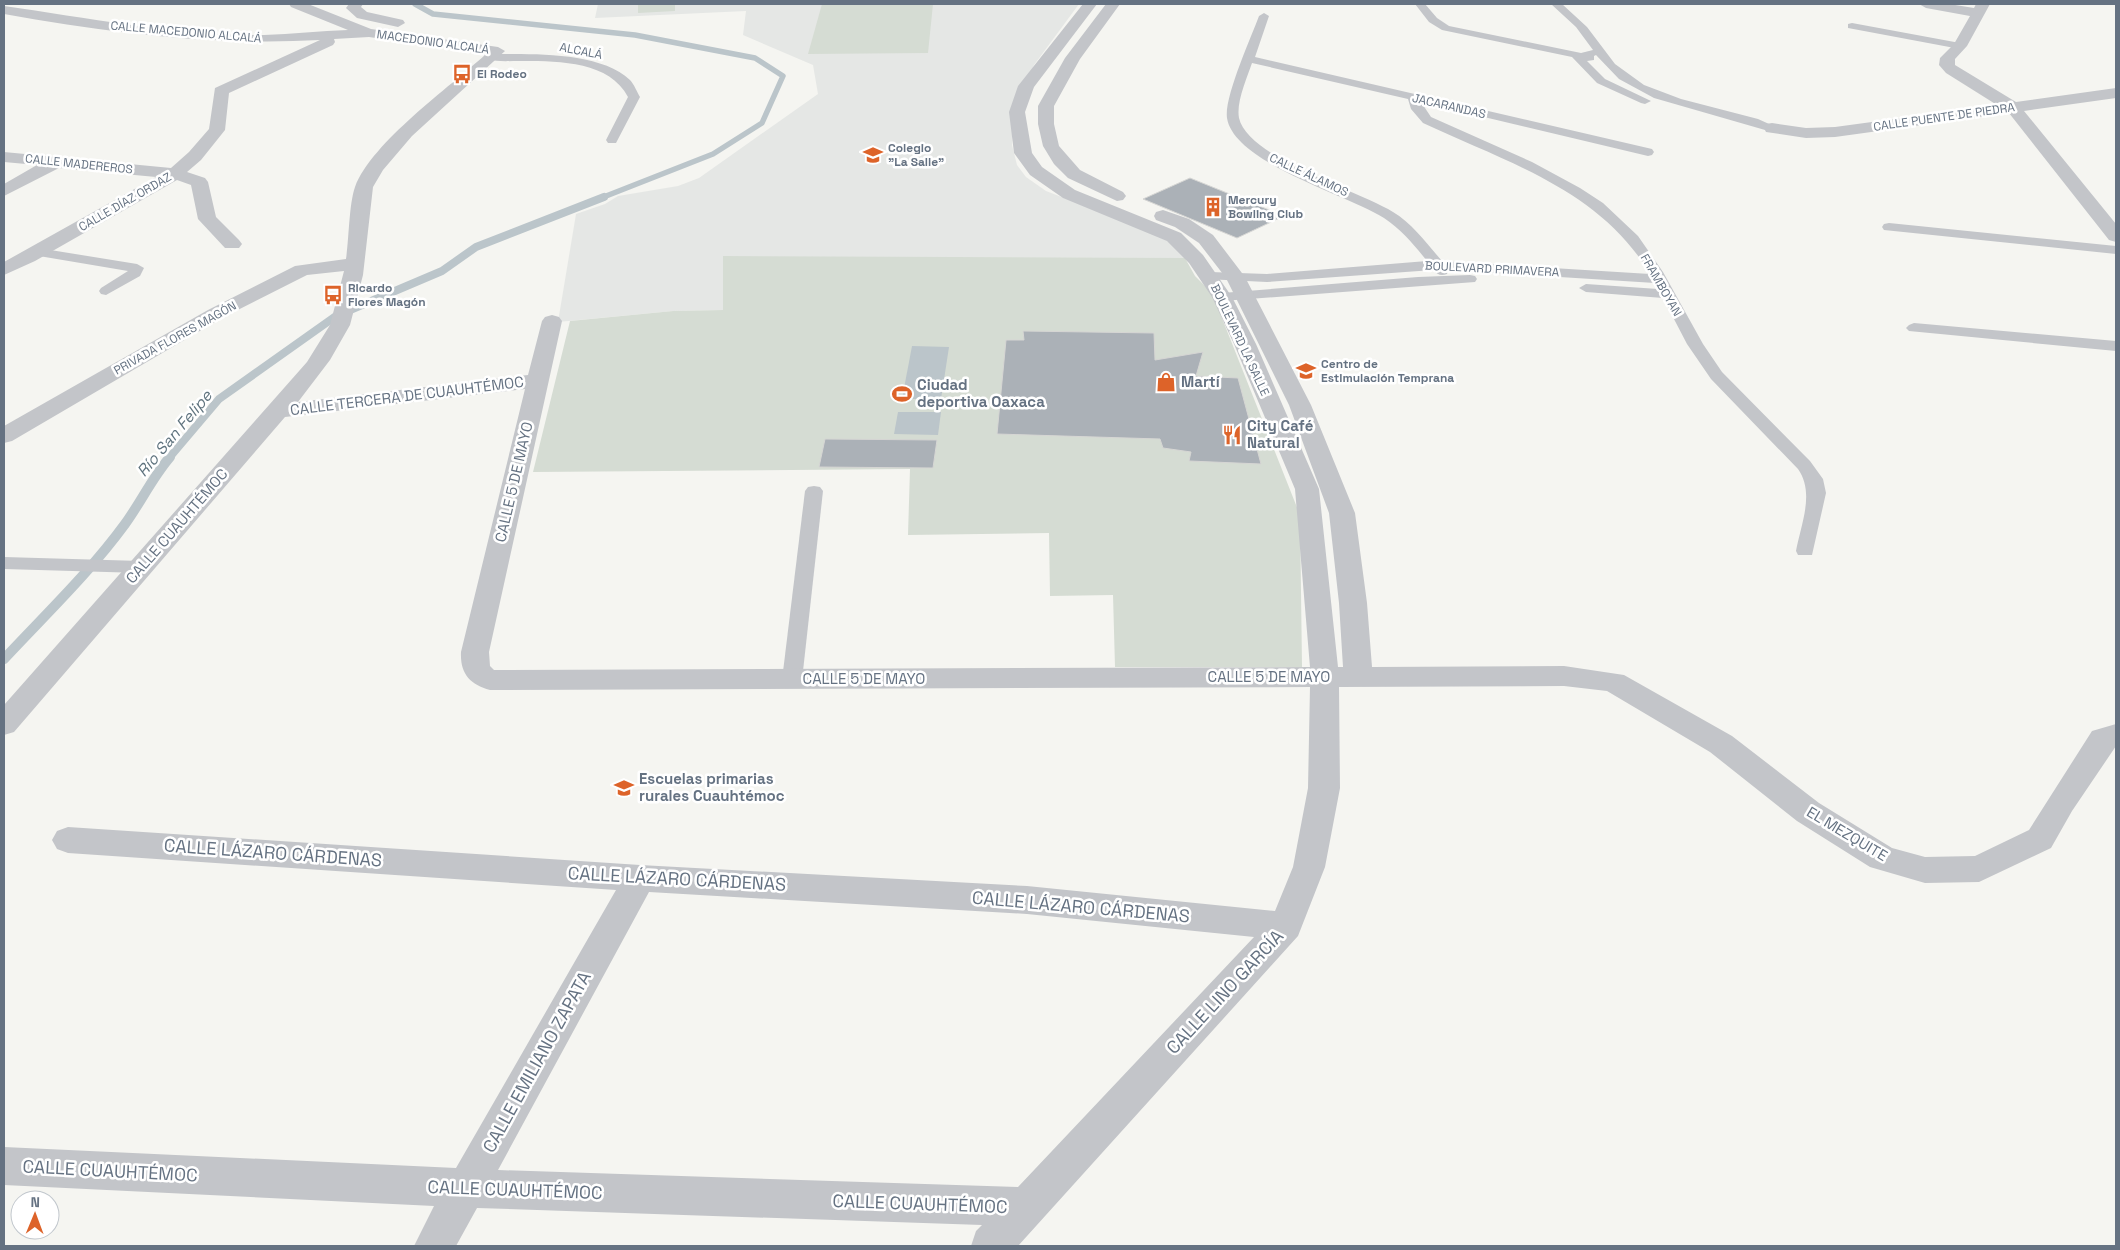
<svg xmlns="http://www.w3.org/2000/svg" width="2120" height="1250" viewBox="0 0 2120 1250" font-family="'Space Grotesk',sans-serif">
<rect width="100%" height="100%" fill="#f5f5f1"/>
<!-- built -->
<polygon fill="#e5e7e5" points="598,4 1079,4 1034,65 1012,115 1012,145 1017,165 1026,177 1046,191 1150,231 1172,243 1185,258 723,257 724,310 673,311 558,322 576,214 605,204 618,196 678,186 699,178 818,94 813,65 743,35 746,11 595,18"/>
<!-- green -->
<g fill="#d5dcd3">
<polygon points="638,4 675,4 675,11 638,13"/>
<polygon points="822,4 933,4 928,53 808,54"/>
<polygon points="723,256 1185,258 1195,276 1212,293 1300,515 1302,667 1115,667 1113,595 1050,596 1049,533 908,535 910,469 533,472 570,321 673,311 723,310"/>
</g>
<!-- water -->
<g fill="#bbc5ca">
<polygon points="912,346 949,347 941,399 902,399"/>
<polygon points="898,412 941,412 938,435 894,434"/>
</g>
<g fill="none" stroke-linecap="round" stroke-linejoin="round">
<!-- stream-far2 -->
<polyline stroke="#bbc5ca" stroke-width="5.5" points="415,4 433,14 635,35 755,58 783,76 762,123 713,154 601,198"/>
<!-- stream-far1 -->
<polyline stroke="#bbc5ca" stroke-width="8" points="169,458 219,399 336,316 442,271 476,247 604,197"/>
<!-- stream -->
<path stroke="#bbc5ca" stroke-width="10" d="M 4,659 C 45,615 90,572 125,524 C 141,502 152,478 170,457"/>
</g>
<!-- building -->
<g fill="#abb1b7" stroke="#d6d6d4">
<polygon points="1190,178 1284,216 1237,238 1143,199"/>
<polygon points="1023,331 1154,333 1155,360 1203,352 1196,376 1238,378 1261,464 1189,461 1191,452 1163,448 1160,439 997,434 1006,340 1024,340"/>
<polygon points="825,439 937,440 933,468 819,467"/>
</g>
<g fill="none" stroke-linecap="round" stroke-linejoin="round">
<!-- lane -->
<g fill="#c3c5c9" fill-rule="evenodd">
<polygon points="1415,4 1425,4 1437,18 1449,26 1581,53 1593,50 1576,27 1551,4 1562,4 1587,27 1615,64 1644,85 1681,99 1758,119 1778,128 1772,132 1654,98 1619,79 1596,55 1594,56 1594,60 1587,61 1605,79 1651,101 1645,104 1641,103 1597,83 1572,57 1442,30 1429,22"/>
<path d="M 1264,13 L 1269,16 L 1255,57 L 1652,149 L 1654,152 L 1652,155 L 1648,156 L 1421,102 L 1431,117 L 1532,162 L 1580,188 L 1603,203 L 1638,236 L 1663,272 L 1703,344 L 1722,372 L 1810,461 L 1823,479 L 1826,493 L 1812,555 L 1798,555 L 1796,551 C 1801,524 1815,493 1798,469 L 1711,379 L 1687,344 L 1663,298 L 1586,292 L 1579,288 L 1586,284 L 1658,289 L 1655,283 L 1448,270 L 1447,274 C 1441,276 1438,275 1433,270 L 1267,282 L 1205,279 L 1203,276 L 1205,273 L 1210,272 L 1267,274 L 1427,261 C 1415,246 1401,229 1384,218 C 1348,195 1234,163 1227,118 C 1224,97 1251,38 1259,16 ZM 1252,63 L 1408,99 L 1411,109 L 1423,123 C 1506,162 1601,190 1650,274 L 1442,261 C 1427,244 1413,224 1393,212 C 1359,191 1248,158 1239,118 C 1236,102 1247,78 1252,63 Z"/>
<polygon points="1852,23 1960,43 1965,46 1960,49 1848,28 1848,24"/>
<path d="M 491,54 C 530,54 600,51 630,80 C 634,84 637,92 640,97 L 616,143 L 608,143 L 606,140 L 628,97 C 609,60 555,61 518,61 C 508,61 497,62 487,59 L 487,55 Z"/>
<polygon points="1889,223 2116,246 2116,254 1884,230 1882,227 1884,224"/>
<polygon points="38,248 137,264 144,268 140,276 106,295 101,294 99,291 101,288 128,271 33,255 31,252"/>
<polygon points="1470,275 1475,276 1477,279 1475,282 1222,301 1215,297 1222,293 1418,277"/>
<polygon points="1914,323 2116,341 2116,351 1909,331 1906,328 1909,325"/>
<polygon points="814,486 820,487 823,491 802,680 799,685 792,687 785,685 782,680 805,491 808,487"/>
<polygon points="4,557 141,561 148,563 151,567 148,571 141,573 4,569"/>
</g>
<!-- street -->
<g fill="#c3c5c9" fill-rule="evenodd">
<path d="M 289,4 L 308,4 L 371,29 L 498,47 L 505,51 L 412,136 L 383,170 L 373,187 L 363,275 L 350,325 L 330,360 L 298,402 L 528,375 L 542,321 L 545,317 L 552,315 L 559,317 L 562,321 L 489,652 L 490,666 L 494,670 L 1310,667 L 1295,489 L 1234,344 L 1212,297 L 1189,263 L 1167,241 L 1063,198 L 1030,175 L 1014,153 L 1009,112 L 1018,86 L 1083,4 L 1097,4 L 1034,87 L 1025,112 L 1032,153 L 1042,167 L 1075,190 L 1181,233 L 1203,255 L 1232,297 L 1256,344 L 1319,489 L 1338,667 L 1343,667 L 1339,603 L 1329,513 L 1289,405 L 1226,278 L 1199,243 L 1175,227 L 1156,220 L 1154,216 L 1156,212 L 1163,210 L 1189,219 L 1213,235 L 1245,277 L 1311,405 L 1355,513 L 1367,603 L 1372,667 L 1564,666 L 1624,675 L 1732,736 L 1819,803 L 1892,848 L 1925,857 L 1975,856 L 2029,830 L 2092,731 L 2116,724 L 2116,746 L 2072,811 L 2051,848 L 1979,882 L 1925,883 L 1870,867 L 1797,821 L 1710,752 L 1607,691 L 1564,686 L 1339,687 L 1340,788 L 1325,867 L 1298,936 L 1018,1246 L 971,1246 L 976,1231 L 982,1225 L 477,1208 L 456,1246 L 414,1246 L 434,1206 L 4,1185 L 4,1147 L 456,1168 L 616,890 L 68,853 L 57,849 L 52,840 L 57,831 L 68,827 L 640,865 L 1027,886 L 1275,911 L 1293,867 L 1308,788 L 1310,687 L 490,690 C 470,684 460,674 461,652 L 525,389 L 285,417 L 14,732 L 4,735 L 4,705 L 307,362 L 330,325 L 344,271 L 307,275 L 222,318 L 12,441 L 4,443 L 4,426 L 208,310 L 295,266 L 346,259 C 349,239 349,204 355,187 C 372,142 450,87 486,54 L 369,37 L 334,39 L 335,42 L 333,45 L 229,93 L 225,130 L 201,160 L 187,172 L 205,178 L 208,182 L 216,217 L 239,240 L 242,244 L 239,248 L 225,248 L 198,219 L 191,185 L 177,180 L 35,261 L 4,275 L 4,262 L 156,177 L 59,168 L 4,196 L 4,184 L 37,165 L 4,162 L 4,152 L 171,168 L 189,152 L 209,129 L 215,88 L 320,40 C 214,46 109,33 4,14 L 4,6 C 89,18 178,36 264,35 C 292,34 320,31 348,30 L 291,7 ZM 649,892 L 1027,914 L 1254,937 L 1018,1187 L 498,1170 Z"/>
<polygon points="349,4 363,4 361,7 367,12 403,20 405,23 398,27 357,18 346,8"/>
<polygon points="1106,4 1120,4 1080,59 1054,106 1054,124 1059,146 1080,170 1123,192 1126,196 1123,200 1117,201 1068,178 1054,164 1043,146 1038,124 1038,106 1065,58"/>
<polygon points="1919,4 1949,4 1974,8 1976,4 1990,4 1967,46 1955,59 1955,65 2016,102 2116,88 2116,98 2024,111 2116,224 2116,242 2109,240 2009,113 1835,137 1806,138 1766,132 1764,128 1766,124 1772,123 1806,128 1835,127 1997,105 1946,73 1939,65 1940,58 1954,44 1970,16 1926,8"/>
</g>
</g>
<!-- icons -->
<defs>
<symbol id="bus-bare" viewBox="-9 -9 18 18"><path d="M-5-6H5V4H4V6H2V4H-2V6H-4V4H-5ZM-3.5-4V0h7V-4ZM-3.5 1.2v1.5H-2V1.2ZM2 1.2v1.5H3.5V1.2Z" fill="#dd6329" stroke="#fff" stroke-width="2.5" paint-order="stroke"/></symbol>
<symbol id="school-bare" viewBox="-9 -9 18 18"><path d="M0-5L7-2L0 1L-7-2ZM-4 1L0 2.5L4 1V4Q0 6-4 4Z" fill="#dd6329" stroke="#fff" stroke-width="2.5" paint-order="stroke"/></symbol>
<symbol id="building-bare" viewBox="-9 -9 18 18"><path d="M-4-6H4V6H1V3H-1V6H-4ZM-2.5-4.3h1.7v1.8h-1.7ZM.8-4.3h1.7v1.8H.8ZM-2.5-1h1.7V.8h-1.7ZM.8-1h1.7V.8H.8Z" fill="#dd6329" stroke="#fff" stroke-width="2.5" paint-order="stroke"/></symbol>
<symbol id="shop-bare" viewBox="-9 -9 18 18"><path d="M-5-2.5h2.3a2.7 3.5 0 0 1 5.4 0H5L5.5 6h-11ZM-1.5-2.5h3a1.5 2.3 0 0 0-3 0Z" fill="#dd6329" stroke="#fff" stroke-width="2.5" paint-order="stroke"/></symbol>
<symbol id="stadium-bare" viewBox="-9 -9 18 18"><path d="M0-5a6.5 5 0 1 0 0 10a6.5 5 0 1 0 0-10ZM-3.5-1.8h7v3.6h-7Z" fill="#dd6329" stroke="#fff" stroke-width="2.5" paint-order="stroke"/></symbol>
<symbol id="restaurant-bare" viewBox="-9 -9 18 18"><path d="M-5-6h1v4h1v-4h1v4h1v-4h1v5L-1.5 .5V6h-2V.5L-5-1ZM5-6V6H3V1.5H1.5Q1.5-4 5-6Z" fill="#dd6329" stroke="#fff" stroke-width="2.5" paint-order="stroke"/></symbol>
</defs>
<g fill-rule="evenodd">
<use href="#bus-bare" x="448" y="60" width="28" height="28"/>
<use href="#school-bare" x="859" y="141" width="28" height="28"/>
<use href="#building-bare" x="1199" y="193" width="28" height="28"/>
<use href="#bus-bare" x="319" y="281" width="28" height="28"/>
<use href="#school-bare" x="1292" y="357" width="28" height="28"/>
<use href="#shop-bare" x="1152" y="368" width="28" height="28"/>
<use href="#stadium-bare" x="888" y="380" width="28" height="28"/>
<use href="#restaurant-bare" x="1218" y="421" width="28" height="28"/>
<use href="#school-bare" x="610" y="774" width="28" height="28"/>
</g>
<g text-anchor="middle" stroke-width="5" stroke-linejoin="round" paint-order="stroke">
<!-- far-street labels -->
<g font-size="12" fill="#657282" stroke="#fff">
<text transform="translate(186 32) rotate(5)" y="4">CALLE MACEDONIO ALCALÁ</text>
<text transform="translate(433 42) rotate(8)" y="4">MACEDONIO ALCALÁ</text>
<text transform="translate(581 51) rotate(11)" y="4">ALCALÁ</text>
<text transform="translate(1449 106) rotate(13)" y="4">JACARANDAS</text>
<text transform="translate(1944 117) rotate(-8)" y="4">CALLE PUENTE DE PIEDRA</text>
<text transform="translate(79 164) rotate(6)" y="4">CALLE MADEREROS</text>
<text transform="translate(1309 175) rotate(25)" y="4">CALLE ÁLAMOS</text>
<text transform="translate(125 202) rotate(-30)" y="4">CALLE DÍAZ ORDAZ</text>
<text transform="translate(1492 269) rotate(3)" y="4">BOULEVARD PRIMAVERA</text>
<text transform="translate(1661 285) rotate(60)" y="4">FRAMBOYAN</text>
<text transform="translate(175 338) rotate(-29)" y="4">PRIVADA FLORES MAGÓN</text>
<text transform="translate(1240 340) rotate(65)" y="4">BOULEVARD LA SALLE</text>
</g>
<!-- far-poi labels -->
<g font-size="12" font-weight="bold" fill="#657282" stroke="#fff" text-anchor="start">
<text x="477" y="78">El Rodeo</text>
<text x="888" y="152">Colegio<tspan x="888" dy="14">"La Salle"</tspan></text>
<text x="1228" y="204">Mercury<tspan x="1228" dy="14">Bowling Club</tspan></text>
<text x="348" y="292">Ricardo<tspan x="348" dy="14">Flores Magón</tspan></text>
<text x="1321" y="368">Centro de<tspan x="1321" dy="14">Estimulación Temprana</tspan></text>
</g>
<!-- poi labels -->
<g font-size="15" font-weight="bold" fill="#657282" stroke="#fff" text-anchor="start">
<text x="1181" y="387">Martí</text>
<text x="917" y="390">Ciudad<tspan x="917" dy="17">deportiva Oaxaca</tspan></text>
<text x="1247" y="431">City Café<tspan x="1247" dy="17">Natural</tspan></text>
<text x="639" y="784">Escuelas primarias<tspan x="639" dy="17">rurales Cuauhtémoc</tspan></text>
</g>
<!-- street labels -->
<g font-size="15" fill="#657282" stroke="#fff">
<text transform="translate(407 396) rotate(-7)" y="5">CALLE TERCERA DE CUAUHTÉMOC</text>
<text transform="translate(514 482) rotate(-77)" y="5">CALLE 5 DE MAYO</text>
<text transform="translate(177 526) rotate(-49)" y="5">CALLE CUAUHTÉMOC</text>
<text x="1269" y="682">CALLE 5 DE MAYO</text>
<text x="864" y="684">CALLE 5 DE MAYO</text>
<text transform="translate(1847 834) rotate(31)" y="5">EL MEZQUITE</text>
</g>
<!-- water labels -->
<g font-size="16" font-style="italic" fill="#60747f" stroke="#fff">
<text transform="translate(174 433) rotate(-50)" y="6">Río San Felipe</text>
</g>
<!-- near-street labels -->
<g font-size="18" fill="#657282" stroke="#fff">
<text transform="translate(273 853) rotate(4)" y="6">CALLE LÁZARO CÁRDENAS</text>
<text transform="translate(677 879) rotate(3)" y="6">CALLE LÁZARO CÁRDENAS</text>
<text transform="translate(1081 907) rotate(5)" y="6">CALLE LÁZARO CÁRDENAS</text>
<text transform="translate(1225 992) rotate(-47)" y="6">CALLE LINO GARCÍA</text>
<text transform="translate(537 1062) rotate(-61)" y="6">CALLE EMILIANO ZAPATA</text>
<text transform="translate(110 1171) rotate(3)" y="6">CALLE CUAUHTÉMOC</text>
<text transform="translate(515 1190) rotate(2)" y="6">CALLE CUAUHTÉMOC</text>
<text transform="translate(920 1204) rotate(2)" y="6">CALLE CUAUHTÉMOC</text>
</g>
</g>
<!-- border -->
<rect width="2120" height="1250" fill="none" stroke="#657282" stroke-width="10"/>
<!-- north arrow -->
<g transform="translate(35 1215) rotate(1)"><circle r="24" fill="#ffffff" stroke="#c1c7cd"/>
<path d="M0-4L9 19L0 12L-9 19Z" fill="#dd6329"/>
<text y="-8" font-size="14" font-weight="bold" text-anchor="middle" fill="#657282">N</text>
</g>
</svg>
